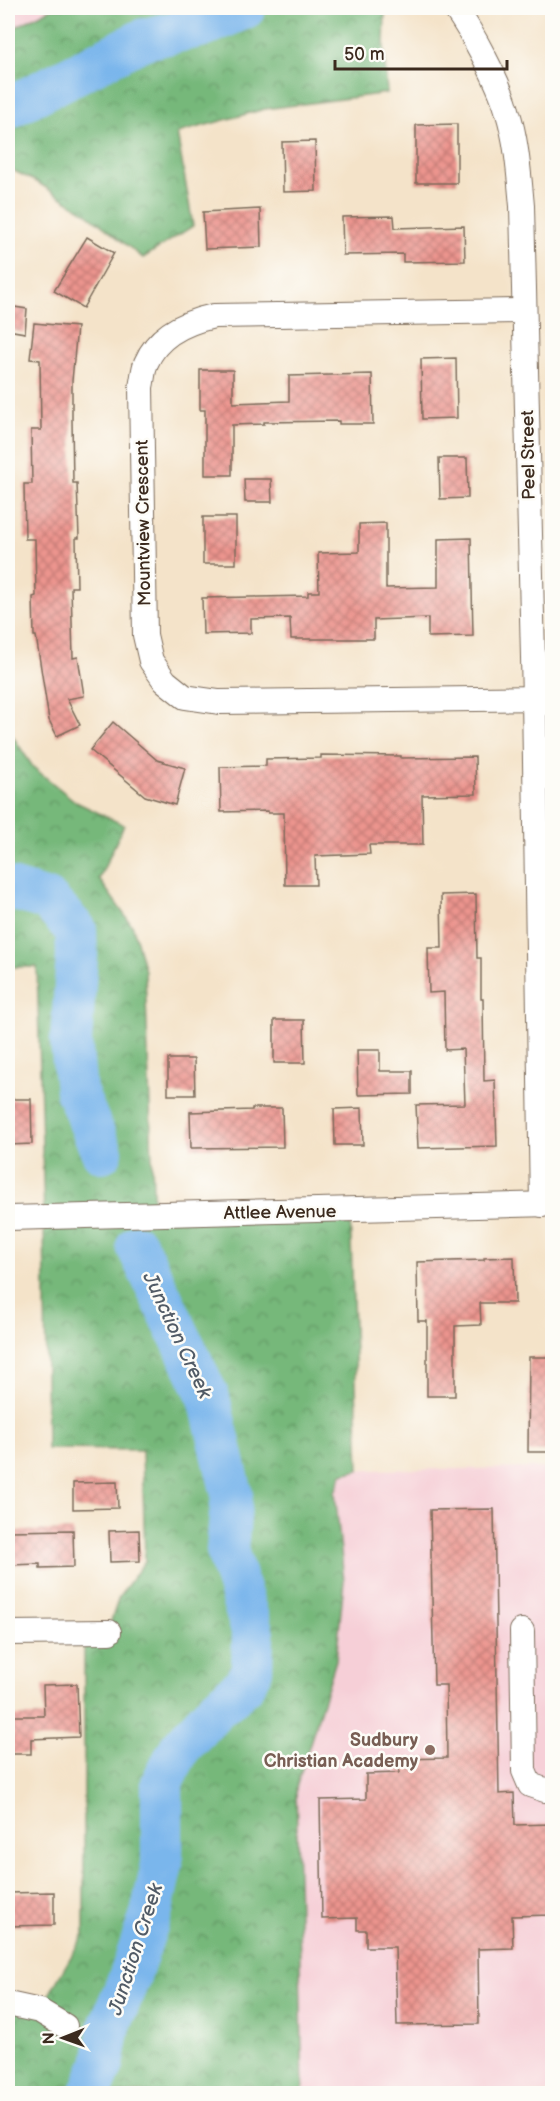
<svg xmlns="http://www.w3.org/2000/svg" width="560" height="2101" viewBox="0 0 560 2101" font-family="'Balsamiq Sans',sans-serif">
<defs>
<pattern id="forest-crowns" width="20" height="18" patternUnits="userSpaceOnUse" patternTransform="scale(1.5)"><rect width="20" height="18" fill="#76b87a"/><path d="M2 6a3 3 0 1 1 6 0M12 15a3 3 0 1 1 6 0" fill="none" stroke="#629663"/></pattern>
<pattern id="building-cross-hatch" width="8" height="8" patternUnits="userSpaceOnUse" patternTransform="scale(1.5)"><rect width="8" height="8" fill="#ec948e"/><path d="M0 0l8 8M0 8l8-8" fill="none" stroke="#c07973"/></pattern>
</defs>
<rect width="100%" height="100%" fill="#fdfcf7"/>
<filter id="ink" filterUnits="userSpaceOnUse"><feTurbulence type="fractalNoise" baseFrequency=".0167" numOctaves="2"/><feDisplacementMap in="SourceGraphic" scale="12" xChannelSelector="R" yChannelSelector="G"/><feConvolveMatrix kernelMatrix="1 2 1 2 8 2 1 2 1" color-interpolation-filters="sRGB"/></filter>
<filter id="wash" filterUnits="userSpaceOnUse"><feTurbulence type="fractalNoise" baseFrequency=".008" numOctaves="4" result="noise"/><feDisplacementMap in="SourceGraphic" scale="24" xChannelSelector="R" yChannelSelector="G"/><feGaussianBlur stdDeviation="1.35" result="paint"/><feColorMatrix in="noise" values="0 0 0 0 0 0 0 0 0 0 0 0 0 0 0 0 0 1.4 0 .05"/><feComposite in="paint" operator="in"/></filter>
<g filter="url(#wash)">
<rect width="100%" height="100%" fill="#f4e3c9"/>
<!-- built -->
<g fill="#f6cfd7">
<polygon points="8,8 53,8 8,31"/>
<polygon points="552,1468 552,2093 303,2093 296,1788 336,1660 344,1581 335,1492 342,1474 359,1470"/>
</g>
<!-- forest -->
<g fill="url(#forest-crowns)" stroke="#58714c" stroke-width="1.5">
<polygon points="53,8 388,8 385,10 384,47 387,93 265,109 177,133 193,226 143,258 85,212 37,182 8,168 8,31"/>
<polygon points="8,729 33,767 76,802 124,825 99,879 133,927 145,971 154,1216 350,1212 359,1470 342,1474 335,1492 344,1581 336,1660 296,1788 303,2093 8,2093 8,2006 39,2012 84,1934 84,1635 107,1633 119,1597 145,1561 142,1450 47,1449 44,1218 37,967 8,967"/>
</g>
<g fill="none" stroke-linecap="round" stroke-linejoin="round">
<!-- river -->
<g stroke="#7ab6ec" stroke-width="42">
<polyline points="8,108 144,39 204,26 245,8"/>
<polyline points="8,888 48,900 76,930 77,956 71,1041 76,1091 102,1152"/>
<polyline points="90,2094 103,2064 110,2025 130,1976 151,1914 162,1864 162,1782 180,1748 215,1710 243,1686 252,1670 253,1634 227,1550 232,1494 209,1398 137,1246"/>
</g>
</g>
<g id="blocks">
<!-- building -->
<g fill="url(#building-cross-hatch)">
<polygon points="457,124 457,183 416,183 416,125"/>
<polygon points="315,141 316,191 283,192 282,142"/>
<polygon points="260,209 261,247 205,249 203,212"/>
<polygon points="394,216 395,228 464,226 465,261 403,262 403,254 343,255 342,217"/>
<polygon points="87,237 114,253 83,308 54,291"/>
<polygon points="8,306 27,309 25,333 8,330"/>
<polygon points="34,323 77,327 72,381 72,420 73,483 77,483 79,538 76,538 77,587 71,587 73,658 78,657 84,696 67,699 80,725 57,736 49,720 36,636 34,636 33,597 36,596 35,539 25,539 24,484 32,484 31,430 41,430 40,360 30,359"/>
<polygon points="456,358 457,418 422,419 421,359"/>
<polygon points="200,370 233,370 233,403 289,401 289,376 372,374 373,424 339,424 339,421 264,422 264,424 232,425 232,475 205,475 205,410 200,410"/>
<polygon points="439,458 467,458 468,498 440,499"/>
<polygon points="244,479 271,479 272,502 245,502"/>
<rect x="203" y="517" width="33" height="47"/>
<polygon points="386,523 386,588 438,587 438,539 471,538 473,636 428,637 428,618 374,620 374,639 291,639 290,618 251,619 251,633 203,634 202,598 308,596 308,592 319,592 318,553 359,552 359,524"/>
<polygon points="113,722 157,760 185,768 175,805 145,796 90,750"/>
<polygon points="321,755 401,756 401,758 475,757 476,794 422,795 423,845 369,845 370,854 315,856 316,885 285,885 284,813 268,813 268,811 221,812 220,767 266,766 266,759 321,758"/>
<polygon points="476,894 477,958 481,958 481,999 483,999 484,1081 495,1080 497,1146 418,1148 416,1105 465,1104 463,1049 445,1050 444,992 429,993 428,948 442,948 441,895"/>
<polygon points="274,1020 304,1020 305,1063 274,1063"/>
<polygon points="357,1050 380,1050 380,1071 412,1071 412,1094 358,1095"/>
<polygon points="168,1059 194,1059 195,1095 168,1095"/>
<polygon points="8,1099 31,1099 32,1144 8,1145"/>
<polygon points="252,1108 282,1108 283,1147 191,1148 190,1112 252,1110"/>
<polygon points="362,1108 363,1145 335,1145 334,1109"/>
<polygon points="514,1257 515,1303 480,1303 481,1325 455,1326 455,1396 427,1396 427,1321 418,1321 417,1262 484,1260 484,1258"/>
<polygon points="529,1357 552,1357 552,1452 528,1452"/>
<polygon points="117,1482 118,1508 73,1509 73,1483"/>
<polygon points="494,1509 499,1794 514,1793 515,1825 552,1824 552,1915 512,1916 513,1948 478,1949 479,2024 397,2025 395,1947 366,1947 366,1930 357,1930 357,1918 322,1919 320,1800 366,1799 366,1774 399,1773 398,1759 447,1758 446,1685 434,1685 430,1510"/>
<polygon points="73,1530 74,1567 40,1568 40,1564 8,1565 8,1531"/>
<polygon points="139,1530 140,1561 110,1562 109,1531"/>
<polygon points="77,1684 79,1737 31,1739 31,1754 8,1754 8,1716 44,1716 43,1685"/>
<polygon points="54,1892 54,1925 8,1926 8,1893"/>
</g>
</g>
</g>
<g filter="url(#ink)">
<use href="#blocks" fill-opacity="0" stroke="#7c6b5a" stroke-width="1.5"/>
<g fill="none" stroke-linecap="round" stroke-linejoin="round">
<defs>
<g id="minor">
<path d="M 455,8 C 472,32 499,82 507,110 C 517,141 519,174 522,206 L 534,698 L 542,1205"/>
<path d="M 524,311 L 214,316 C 186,322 158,334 146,363 C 143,370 143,379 141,387 L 145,635 L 151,661 L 165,681 L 185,697 L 219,702 L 552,698"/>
<polyline points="8,1218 552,1204"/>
<polyline points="522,1631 524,1771 530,1785 545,1790 552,1789"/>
<polyline points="8,1633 109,1632"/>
<polyline points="8,2004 40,2011 65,2026"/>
</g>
</defs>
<!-- minor casing -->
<use href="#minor" stroke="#7c6b5a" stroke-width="26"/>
<!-- minor -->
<use href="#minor" stroke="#fff" stroke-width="24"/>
</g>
</g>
<!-- markers -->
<circle fill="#8d6e63" stroke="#fdfcf7" stroke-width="2" cx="430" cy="1750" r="6"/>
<g text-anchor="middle" stroke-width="5" stroke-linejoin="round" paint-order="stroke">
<!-- street labels -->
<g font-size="18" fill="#3b2a1e" stroke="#fdfcf7">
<text transform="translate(528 455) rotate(-91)" y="6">Peel Street</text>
<text transform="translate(143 523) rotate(-91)" y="6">Mountview Crescent</text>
<text transform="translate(280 1212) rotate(-1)" y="6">Attlee Avenue</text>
</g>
<!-- education labels -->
<g font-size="18" font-weight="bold" fill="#785e54" stroke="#fdfcf7" text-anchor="end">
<text x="418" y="1746">Sudbury<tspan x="418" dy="21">Christian Academy</tspan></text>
</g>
<!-- water labels -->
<g font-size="20" font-style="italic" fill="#515b66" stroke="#fdfcf7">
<text transform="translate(178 1335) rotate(65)" y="7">Junction Creek</text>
<text transform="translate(135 1949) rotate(-72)" y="7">Junction Creek</text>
</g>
</g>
<!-- margin -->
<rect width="560" height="2101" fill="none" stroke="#fdfcf7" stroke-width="30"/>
<!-- north arrow -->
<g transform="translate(63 2038) rotate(269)" stroke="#fdfcf7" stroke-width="4.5" paint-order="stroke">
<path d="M0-4.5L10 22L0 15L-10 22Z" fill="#3b2a1e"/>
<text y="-9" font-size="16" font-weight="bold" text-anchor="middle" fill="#3b2a1e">N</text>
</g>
<!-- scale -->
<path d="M335 60v9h172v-9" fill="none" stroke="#3b2a1e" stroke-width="3"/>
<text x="344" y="60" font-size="18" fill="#3b2a1e" stroke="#fdfcf7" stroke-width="4.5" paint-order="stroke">50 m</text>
</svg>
